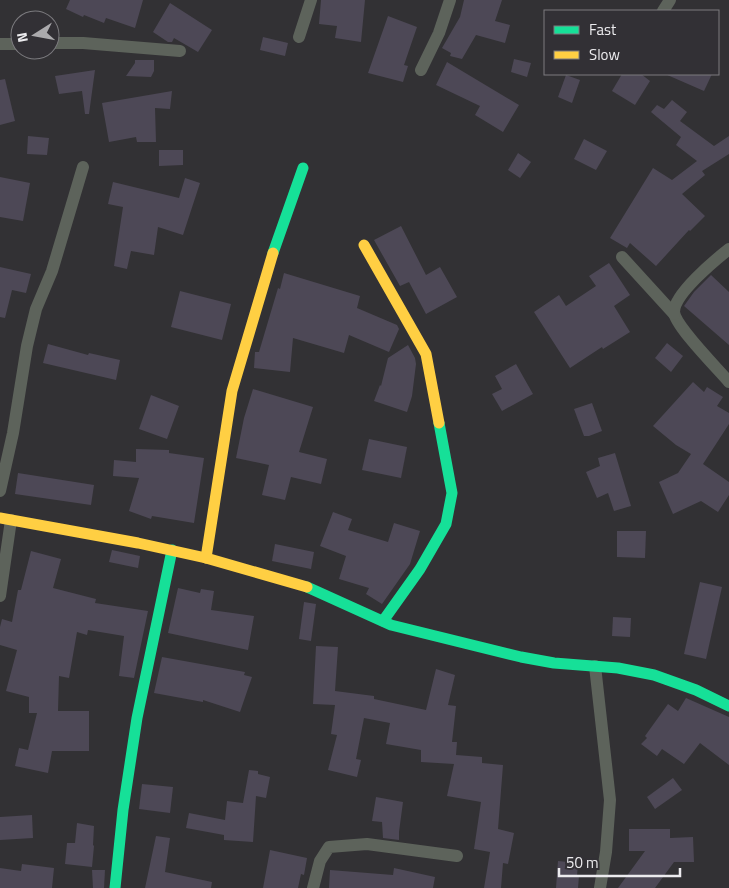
<svg xmlns="http://www.w3.org/2000/svg" width="729" height="888" viewBox="0 0 729 888" font-family="'Titillium Web',sans-serif">
<rect width="100%" height="100%" fill="#323134"/>
<!-- building -->
<g fill="#4d4856">
<polygon points="70,0 143,0 135,28 106,18 104,23 84,15 83,17 66,9"/>
<polygon points="321,0 365,0 361,42 335,38 337,26 319,24"/>
<polygon points="464,0 502,0 495,21 510,25 505,43 476,35 462,59 450,56 451,53 442,48 460,17"/>
<polygon points="170,3 212,30 198,52 174,38 172,42 168,42 153,32"/>
<polygon points="388,16 417,27 404,65 408,66 403,82 368,73"/>
<polygon points="263,37 288,43 285,56 260,50"/>
<polygon points="514,59 531,63 527,77 511,72"/>
<polygon points="135,60 154,60 154,71 151,77 126,76 135,63"/>
<polygon points="447,62 519,105 503,132 475,115 480,106 436,85"/>
<polygon points="95,70 89,114 85,114 82,91 59,94 55,76"/>
<polygon points="622,74 641,74 650,81 635,105 612,91"/>
<polygon points="665,74 712,74 704,91"/>
<polygon points="566,75 580,80 572,103 558,97"/>
<polygon points="5,79 15,121 0,125 0,80"/>
<polygon points="172,91 170,109 155,108 156,142 137,142 136,137 109,142 102,103"/>
<polygon points="672,100 687,112 680,121 714,146 729,136 729,154 702,171 705,175 682,194 705,216 690,231 689,230 656,266 630,243 627,248 610,238 653,168 672,180 697,161 676,145 681,137 651,112 657,105 664,109"/>
<polygon points="28,136 49,138 47,155 27,154"/>
<polygon points="584,139 607,151 596,170 574,159"/>
<polygon points="159,150 183,150 183,165 159,166"/>
<polygon points="518,153 531,162 520,178 508,170"/>
<polygon points="0,177 30,183 23,221 0,217"/>
<polygon points="185,178 200,183 183,235 158,227 154,255 131,251 127,269 114,266 123,207 108,204 113,182 179,198"/>
<polygon points="401,226 426,275 440,267 457,297 426,314 409,282 400,286 374,240"/>
<polygon points="609,263 630,295 614,306 630,332 603,349 602,347 570,368 534,312 559,295 566,306 596,286 589,276"/>
<polygon points="0,267 31,274 26,293 12,290 5,318 0,317"/>
<polygon points="284,273 360,296 357,308 397,325 399,329 389,352 349,335 344,353 293,338 290,372 254,368 255,352 259,352 278,288 280,289"/>
<polygon points="711,275 729,292 729,345 684,306 694,292"/>
<polygon points="180,291 231,304 222,340 171,327"/>
<polygon points="667,343 683,356 671,372 655,358"/>
<polygon points="48,344 88,355 89,353 120,360 116,380 43,363"/>
<polygon points="408,345 415,358 416,364 412,396 407,412 374,401 380,385 381,386 388,358"/>
<polygon points="516,364 533,394 502,411 492,394 502,389 495,376"/>
<polygon points="693,382 704,392 707,387 723,397 717,406 729,413 729,424 703,464 729,482 729,495 718,512 701,501 673,514 659,482 678,473 691,454 676,445 653,426"/>
<polygon points="253,389 313,407 299,452 327,459 321,484 291,477 285,500 262,495 269,465 236,458 244,418"/>
<polygon points="151,395 179,406 167,439 139,429"/>
<polygon points="592,403 602,431 589,436 584,436 574,409"/>
<polygon points="369,439 407,447 401,478 362,470"/>
<polygon points="136,449 169,450 169,453 204,458 194,523 152,516 151,519 129,511 139,478 113,476 114,460 136,462"/>
<polygon points="615,453 631,506 614,511 608,493 597,498 586,472 600,466 598,458"/>
<polygon points="18,473 94,485 91,505 15,494"/>
<polygon points="333,512 352,519 348,530 388,542 394,523 420,531 410,564 382,604 366,594 369,588 339,579 346,556 320,546"/>
<polygon points="617,531 646,531 645,558 617,557"/>
<polygon points="275,544 314,552 311,569 272,561"/>
<polygon points="112,550 140,556 138,568 109,562"/>
<polygon points="31,551 61,559 53,588 96,599 95,603 148,611 134,678 119,676 124,636 88,630 87,635 77,632 69,678 59,676 58,711 89,711 89,751 52,751 48,773 15,766 19,748 28,750 37,713 29,713 29,697 6,691 17,650 0,645 0,627 2,619 12,622 18,590 21,590"/>
<polygon points="700,582 722,587 706,659 684,654"/>
<polygon points="178,588 200,593 201,589 214,591 211,610 254,616 248,650 168,633"/>
<polygon points="304,602 316,604 311,641 299,639"/>
<polygon points="613,617 631,618 630,637 612,636"/>
<polygon points="316,646 338,647 335,691 374,696 374,699 426,710 436,669 455,675 448,705 456,706 452,742 457,742 456,755 482,757 482,763 503,765 498,829 514,833 508,864 503,863 501,888 484,888 490,852 474,849 481,802 447,796 454,764 421,762 421,750 386,744 390,723 364,718 356,759 361,760 357,777 328,770 337,735 331,734 335,705 313,704"/>
<polygon points="162,657 245,672 244,675 252,677 240,712 203,700 203,702 154,693"/>
<polygon points="686,698 729,717 729,765 700,743 684,764 662,749 657,756 641,744 647,738 645,736 668,704 678,711"/>
<polygon points="249,770 258,771 258,774 270,777 266,798 256,796 253,842 224,840 224,835 186,828 189,813 225,820 227,801 243,803"/>
<polygon points="673,778 682,790 655,809 647,797"/>
<polygon points="142,784 173,787 170,813 139,809"/>
<polygon points="376,797 403,802 399,832 399,840 383,838 382,822 372,821"/>
<polygon points="32,815 33,838 0,840 0,817"/>
<polygon points="77,823 94,826 93,845 94,846 92,867 65,864 67,843 75,843"/>
<polygon points="629,829 670,829 670,838 693,837 694,862 674,862 655,888 618,888 645,851 629,851"/>
<polygon points="156,836 170,838 165,872 212,882 211,888 145,888"/>
<polygon points="270,850 307,858 304,875 301,874 298,888 263,888"/>
<polygon points="558,861 578,863 577,876 579,876 578,888 556,888"/>
<polygon points="22,864 54,868 52,888 0,888 0,868 21,871"/>
<polygon points="394,868 435,877 433,888 329,888 330,870 393,875"/>
<polygon points="92,870 105,870 104,888 93,888"/>
</g>
<g fill="none" stroke-linecap="round" stroke-linejoin="round">
<!-- street -->
<g stroke="#5d635b" stroke-width="12">
<polyline points="663,11 670,0"/>
<polyline points="299,37 311,0"/>
<polyline points="50,43 83,43 180,51"/>
<polyline points="0,44 20,44"/>
<polyline points="421,70 439,33 450,0"/>
<path d="M 729,249 C 715,260 674,294 674,312 C 675,326 718,369 729,382"/>
<polyline points="622,257 674,314"/>
<polyline points="0,491 13,433 27,346 36,309 52,271 83,167"/>
<polyline points="0,596 11,520"/>
<polyline points="595,666 610,800 606,852 600,888"/>
<polyline points="313,888 320,861 329,847 367,844 457,856"/>
</g>
<!-- fast -->
<g stroke="#16e098" stroke-width="11">
<polyline points="273,253 303,168"/>
<polyline points="307,587 391,625 521,657 554,663 618,668 654,675 696,690 729,706"/>
<polyline points="383,621 420,569 446,524 452,493 439,423"/>
<polyline points="115,888 123,810 137,718 172,550"/>
</g>
<!-- slow -->
<g stroke="#ffcf43" stroke-width="11">
<polyline points="364,245 426,354 439,423"/>
<polyline points="0,518 138,543 206,558 307,587"/>
<polyline points="206,558 232,391 273,253"/>
</g>
</g>
<!-- legend -->
<rect x="544" y="10" width="175" height="65" fill="#323035" stroke="#7c7b7f"/>
<rect x="554" y="26" width="25" height="8" fill="#16e098" stroke="#7c7b7f"/>
<text x="589" y="35" font-size="15" fill="#ecebee">Fast</text>
<rect x="554" y="51" width="25" height="8" fill="#ffcf43" stroke="#7c7b7f"/>
<text x="589" y="60" font-size="15" fill="#ecebee">Slow</text>
<!-- north arrow -->
<g transform="translate(35 35) rotate(259)"><circle r="24" fill="#323035" stroke="#7c7b7f"/>
<path d="M0-4L9 19L0 12L-9 19Z" fill="#abaaad"/>
<text y="-8" font-size="14" font-weight="bold" text-anchor="middle" fill="#ecebee">N</text>
</g>
<!-- scale -->
<path d="M559 868v8h121v-8" fill="none" stroke="#ecebee" stroke-width="2.5"/>
<text x="566" y="868" font-size="15" fill="#ecebee" stroke="#323035" stroke-width="4" paint-order="stroke">50 m</text>
</svg>
